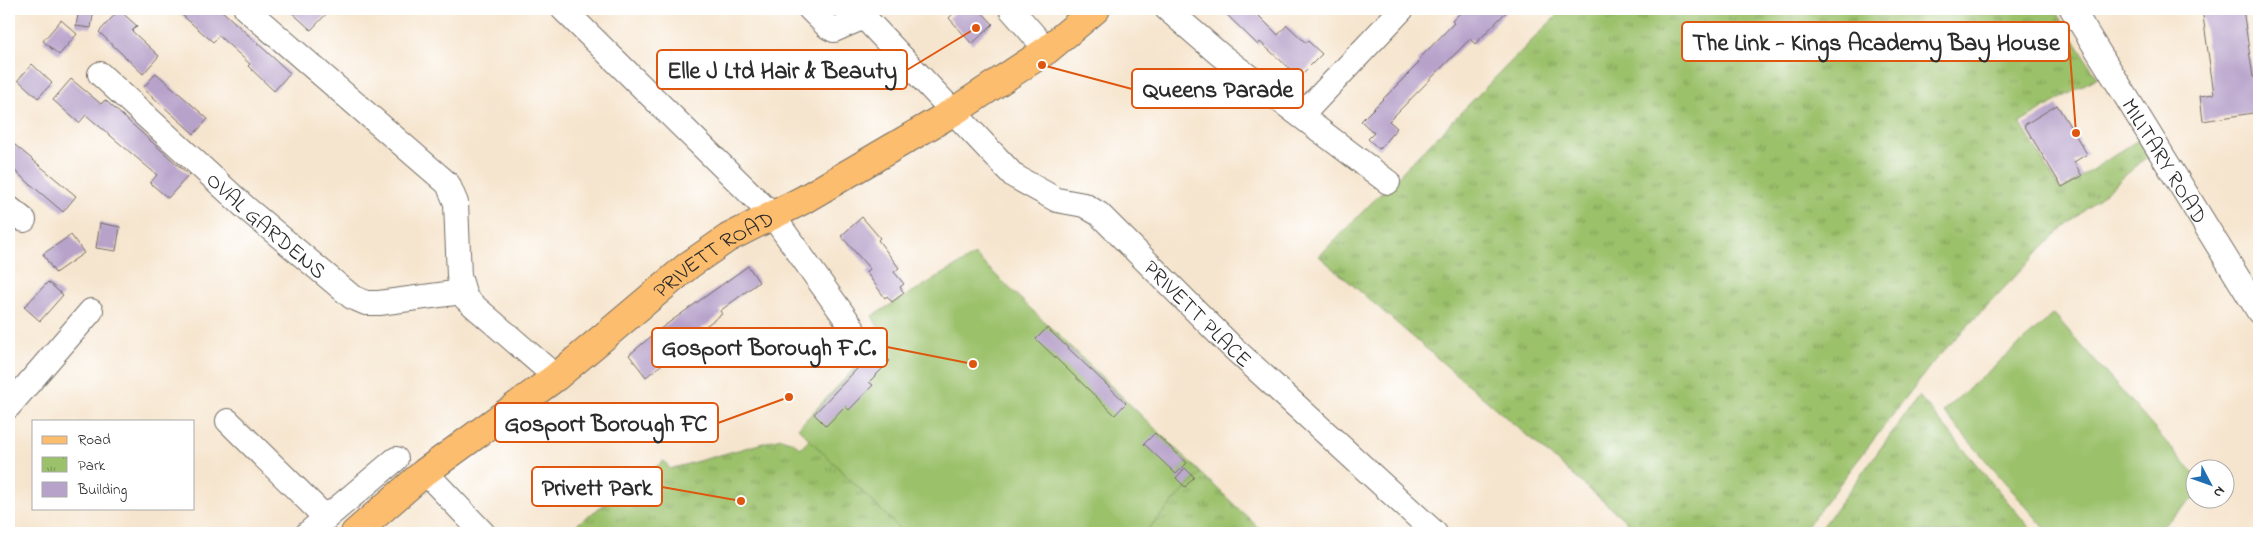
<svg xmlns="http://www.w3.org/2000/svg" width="2268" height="542" viewBox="0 0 2268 542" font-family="'Indie Flower',sans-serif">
<defs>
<pattern id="park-tufts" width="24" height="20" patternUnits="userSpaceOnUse" patternTransform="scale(1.25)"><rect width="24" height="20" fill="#9bc16b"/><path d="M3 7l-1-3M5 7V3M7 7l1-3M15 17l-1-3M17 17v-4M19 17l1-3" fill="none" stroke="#7f9d58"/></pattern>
</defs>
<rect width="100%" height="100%" fill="#fff"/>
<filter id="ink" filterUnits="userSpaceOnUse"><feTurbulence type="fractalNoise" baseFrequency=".02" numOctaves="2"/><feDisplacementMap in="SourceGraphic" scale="10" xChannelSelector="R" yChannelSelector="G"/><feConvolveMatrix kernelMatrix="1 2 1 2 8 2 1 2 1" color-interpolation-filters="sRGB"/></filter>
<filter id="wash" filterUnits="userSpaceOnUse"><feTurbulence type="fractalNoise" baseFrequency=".0096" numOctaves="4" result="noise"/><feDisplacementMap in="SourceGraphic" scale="20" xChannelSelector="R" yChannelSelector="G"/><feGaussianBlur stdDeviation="1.12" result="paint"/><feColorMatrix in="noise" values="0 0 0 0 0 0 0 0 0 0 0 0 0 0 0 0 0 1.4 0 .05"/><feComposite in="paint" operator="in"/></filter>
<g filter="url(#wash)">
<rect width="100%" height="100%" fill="#f6e5ce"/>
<!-- park -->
<g fill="url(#park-tufts)" stroke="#63764b">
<polygon points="1563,9 2055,9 2097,77 2020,123 2061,190 2138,140 2148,156 2052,238 1934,361 1802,533 1640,533 1319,256"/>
<polygon points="1919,396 2034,533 1818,533"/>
<polygon points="781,438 793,442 800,448 810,439 904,533 565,533 664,461 670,469"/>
<polygon points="1201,473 1264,533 1144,533"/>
</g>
<!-- pitch -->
<g fill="#9bc16b" stroke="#63764b">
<polygon points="975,255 1201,473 1144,533 904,533 798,428 884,338 872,316"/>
<polygon points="2054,314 2195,475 2195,498 2154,533 2049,533 1943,411"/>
</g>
<g id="blocks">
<!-- building -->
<g fill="#b7a2ca">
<polygon points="79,9 94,9 91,28 76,26"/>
<polygon points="175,9 220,9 290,73 274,91 248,66 250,64 219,36 213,42"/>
<polygon points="288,9 331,9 311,30"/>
<polygon points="958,9 979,9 993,24 972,44 949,18"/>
<polygon points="1221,9 1252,9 1278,35 1287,25 1306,43 1308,41 1322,54 1299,77 1260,42 1258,45"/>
<polygon points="1464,9 1509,9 1475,44 1470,39 1389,121 1397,128 1379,149 1368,139 1374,133 1361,121 1419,63 1417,61 1454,23 1452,21"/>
<polygon points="2202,9 2243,9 2253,77 2259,76 2259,112 2203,121 2200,96 2214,94"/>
<polygon points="119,10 137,26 132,31 159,56 143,74 99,32"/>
<polygon points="61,20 77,34 59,55 43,41"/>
<polygon points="32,64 52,83 38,98 18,80"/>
<polygon points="156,73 208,119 194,134 143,88"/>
<polygon points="71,79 101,104 105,100 189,175 168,198 150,183 157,175 86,115 79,123 53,100"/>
<polygon points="2057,105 2087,154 2074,162 2082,176 2062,187 2024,125"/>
<polygon points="9,140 76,196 63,212 9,166"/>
<polygon points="862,217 880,238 878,240 899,268 894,272 904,284 900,287 904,293 892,302 887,296 885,298 866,272 870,269 841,236"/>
<polygon points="100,223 120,227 116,251 96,248"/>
<polygon points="71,235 84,253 55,273 43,254"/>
<polygon points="748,266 759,282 720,311 722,314 688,339 690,342 646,377 629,355 660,329"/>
<polygon points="48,282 63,295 40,321 24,307"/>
<polygon points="1047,328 1126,403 1115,415 1036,339"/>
<polygon points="876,349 890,361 869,382 873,385 849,410 845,406 826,426 814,414"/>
<polygon points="1155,433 1187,463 1176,474 1144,444"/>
<polygon points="1185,468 1194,477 1185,487 1176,478"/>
</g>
</g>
</g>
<g filter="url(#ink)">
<use href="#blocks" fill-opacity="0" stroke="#726c64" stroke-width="1"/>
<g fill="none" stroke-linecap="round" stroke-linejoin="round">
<defs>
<g id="minor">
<polyline points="246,9 448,184 456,203 459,276 466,299 556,377"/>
<polyline points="563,9 772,215 852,327"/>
<path id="s1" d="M 810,9 L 828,27 L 834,30 L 864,17 L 1014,176 L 1057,200 L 1084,205 L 1099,214 L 1231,346 L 1435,533"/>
<polyline points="1011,9 1047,50"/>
<polyline points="1167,9 1219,54 1388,182"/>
<path id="s2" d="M 2072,9 L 2259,312"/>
<path id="s3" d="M 100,74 L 247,209 L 352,297 L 366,303 L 379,303 L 462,292"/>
<polyline points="1302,115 1402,9"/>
<polyline points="9,208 24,220"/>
<polyline points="9,406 91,311"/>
<polyline points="228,421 326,518"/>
<polyline points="425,472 483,533"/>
<polyline points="308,533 396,459"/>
</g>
<g id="major">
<path id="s4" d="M 355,533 L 425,472 L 556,377 L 689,265 L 728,238 L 803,200 L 953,112 L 1047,50 L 1096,9"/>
</g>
</defs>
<!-- minor casing -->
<use href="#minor" stroke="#726c64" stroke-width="26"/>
<!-- major casing -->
<use href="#major" stroke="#726c64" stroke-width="30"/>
<!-- minor -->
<use href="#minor" stroke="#fff" stroke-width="24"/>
<!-- major -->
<use href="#major" stroke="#fcbd6e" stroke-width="28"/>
</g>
</g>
<g text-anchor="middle" stroke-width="4.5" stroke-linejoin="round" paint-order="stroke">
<!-- street labels -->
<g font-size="22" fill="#2b2b2b" stroke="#fff">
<text dy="8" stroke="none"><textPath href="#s2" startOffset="178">MILITARY ROAD</textPath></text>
<text dy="8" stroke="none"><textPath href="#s3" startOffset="225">OVAL GARDENS</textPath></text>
<text dy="8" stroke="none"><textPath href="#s4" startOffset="455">PRIVETT ROAD</textPath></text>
<text dy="8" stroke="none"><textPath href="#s1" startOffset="518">PRIVETT PLACE</textPath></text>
</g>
</g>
<!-- callouts -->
<path fill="none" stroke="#df570e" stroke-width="2" d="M2076 133L2069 41M976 28L907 70M1042 65L1132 89M973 364L887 347M789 397L718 423M741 501L662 487"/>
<g fill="#df570e" stroke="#fff" stroke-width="2">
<circle cx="2076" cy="133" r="5"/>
<circle cx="976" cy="28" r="5"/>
<circle cx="1042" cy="65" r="5"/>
<circle cx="973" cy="364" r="5"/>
<circle cx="789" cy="397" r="5"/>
<circle cx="741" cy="501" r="5"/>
</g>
<g fill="#fff" stroke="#df570e" stroke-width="2">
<rect x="1682" y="22" width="387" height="39" rx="5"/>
<rect x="657" y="50" width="250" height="39" rx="5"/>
<rect x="1132" y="69" width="171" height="39" rx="5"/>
<rect x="652" y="328" width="235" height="39" rx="5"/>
<rect x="495" y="403" width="223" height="39" rx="5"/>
<rect x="532" y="467" width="130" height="39" rx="5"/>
</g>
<g font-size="24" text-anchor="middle" font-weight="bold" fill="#2b2b2b">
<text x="1876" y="50">The Link - Kings Academy Bay House</text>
<text x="782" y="78">Elle J Ltd Hair &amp; Beauty</text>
<text x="1218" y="97">Queens Parade</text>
<text x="769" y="355">Gosport Borough F.C.</text>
<text x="606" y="431">Gosport Borough FC</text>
<text x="597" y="495">Privett Park</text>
</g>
<!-- margin -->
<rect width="2268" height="542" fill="none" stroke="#fff" stroke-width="30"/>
<!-- legend -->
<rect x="32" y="420" width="162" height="90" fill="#ffffff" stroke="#aaaaaa"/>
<rect x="42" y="436" width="25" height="8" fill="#fcbd6e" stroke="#aaaaaa"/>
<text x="78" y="444" font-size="15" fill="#2b2b2b">Road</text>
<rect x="42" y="457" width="25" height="15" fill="url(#park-tufts)" stroke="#aaaaaa"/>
<text x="78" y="470" font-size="15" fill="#2b2b2b">Park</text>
<rect x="42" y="482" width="25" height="15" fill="#b7a2ca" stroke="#aaaaaa"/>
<text x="78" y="494" font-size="15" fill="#2b2b2b">Building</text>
<!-- north arrow -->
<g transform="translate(2210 484) rotate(131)"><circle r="24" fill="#ffffff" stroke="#aaaaaa"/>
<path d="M0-4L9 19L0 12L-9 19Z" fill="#1f6fb2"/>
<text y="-8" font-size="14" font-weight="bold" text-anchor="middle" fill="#2b2b2b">N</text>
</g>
</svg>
